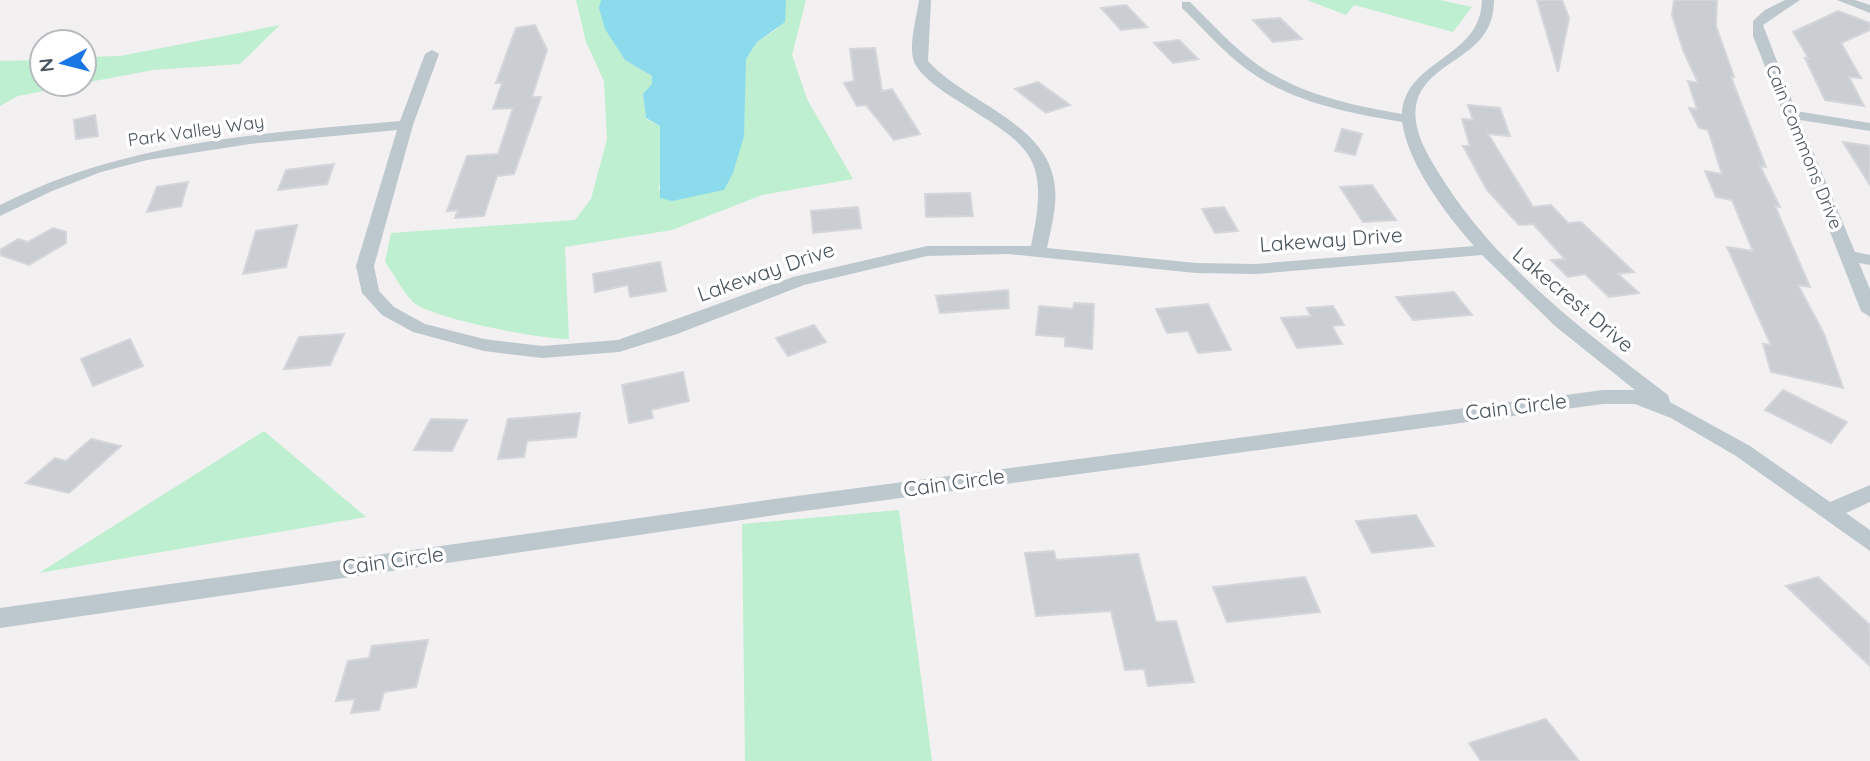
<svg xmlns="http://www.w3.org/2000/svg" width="1870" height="761" viewBox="0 0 1870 761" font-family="Quicksand,sans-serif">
<rect width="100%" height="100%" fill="#f2f0f0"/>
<!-- green -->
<g fill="#beefd0">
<path d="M 576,0 L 601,0 L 616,46 L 625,60 L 652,76 L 652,84 L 643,94 L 646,119 L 660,126 L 662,172 L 658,191 L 744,78 L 746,59 L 757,42 L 777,29 L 786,0 L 806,0 L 792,55 L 807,99 L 853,179 L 762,195 L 672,230 L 565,247 L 569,339 C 544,340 429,318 413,302 C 402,291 394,274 385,262 L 391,233 L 575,220 L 591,199 L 607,139 L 604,81 L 586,42 Z"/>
<polygon points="1307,0 1440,0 1472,7 1453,32 1354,5 1346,15"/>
<polygon points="280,25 240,64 153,70 84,83 84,57 120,56"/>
<polygon points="42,60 42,84 80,84 18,96 0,106 0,61"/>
<polygon points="264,431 366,517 39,573"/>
<polygon points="899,510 932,761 745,761 742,524"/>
</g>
<!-- water -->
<polygon fill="#8bdbec" points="601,0 786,0 785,22 757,42 746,59 744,136 733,173 724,190 672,201 660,198 660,126 646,118 643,94 652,84 652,76 625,60 605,29 599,8"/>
<!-- building -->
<g fill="#cacdd2" stroke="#d4d6db" stroke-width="2">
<polygon points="1537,0 1562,0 1569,18 1558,72"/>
<polygon points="1674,0 1717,0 1716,26 1734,77 1731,77 1766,167 1760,166 1780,207 1775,206 1810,287 1798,285 1824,334 1843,388 1771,372 1763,344 1771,345 1727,247 1753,251 1732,200 1716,197 1705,171 1722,174 1708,130 1699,128 1689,108 1697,109 1688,81 1698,83 1683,50 1672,15"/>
<polygon points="1126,5 1147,27 1121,30 1101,8"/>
<polygon points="1838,11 1870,23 1870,30 1841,43 1861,78 1849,77 1864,106 1825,100 1805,58 1809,59 1793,32"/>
<polygon points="1280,18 1302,39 1273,42 1253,20"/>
<polygon points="535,25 547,50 532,97 541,97 514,174 497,176 484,216 455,218 458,210 447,211 467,156 498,154 513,108 493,109 502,83 496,83 516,28"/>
<polygon points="1179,40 1198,59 1173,63 1154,43"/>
<polygon points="875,48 882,91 892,89 920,134 894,140 866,105 857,106 844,83 854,81 850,49"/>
<polygon points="1038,82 1070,105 1046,113 1015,89"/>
<polygon points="1468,105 1500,108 1510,136 1488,134 1533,207 1551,205 1568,223 1581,222 1634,272 1618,274 1639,293 1609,297 1585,274 1568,277 1551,260 1565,259 1533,224 1519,225 1487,190 1463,146 1470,146 1462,119 1473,120"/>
<polygon points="95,115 98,136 76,139 74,120"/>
<polygon points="1342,129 1362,134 1355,155 1335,151"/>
<polygon points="1843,142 1870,146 1870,185"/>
<polygon points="334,164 327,184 278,190 286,170"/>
<polygon points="188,182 181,206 147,212 157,187"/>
<polygon points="1372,185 1396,220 1363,222 1340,187"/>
<polygon points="970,193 973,216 926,217 925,194"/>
<polygon points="858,207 861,228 813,233 811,211"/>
<polygon points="1224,207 1238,231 1215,233 1202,209"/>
<polygon points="297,225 286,267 243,274 256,231"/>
<polygon points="53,228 66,232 66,243 29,265 0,255 0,250 18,239 28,242"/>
<polygon points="660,262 666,291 630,297 628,285 595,292 593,274"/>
<polygon points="1008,290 1009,308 940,313 936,296"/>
<polygon points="1454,292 1472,315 1413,320 1396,297"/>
<polygon points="1074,303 1094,304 1092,349 1065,346 1065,337 1036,335 1039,306 1073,309"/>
<polygon points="1208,304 1231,350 1198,353 1188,331 1167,333 1156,309"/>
<polygon points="1333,306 1344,325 1332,326 1342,344 1297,348 1281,318 1311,316 1307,308"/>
<polygon points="814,325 826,342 788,356 776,338"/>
<polygon points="344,334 330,365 284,369 299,337"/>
<polygon points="130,339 143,366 93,386 81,359"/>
<polygon points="683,372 689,401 651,410 653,418 629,423 622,385"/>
<polygon points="1783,390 1847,422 1831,443 1765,410"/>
<polygon points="580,413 576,437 527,441 524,457 498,459 508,419"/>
<polygon points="431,419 467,420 452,451 414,450"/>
<polygon points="91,439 121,446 69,493 26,483 55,458 66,461"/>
<polygon points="1416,515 1434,546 1372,553 1356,521"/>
<polygon points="1054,551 1056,560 1138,554 1156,622 1176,621 1194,682 1148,686 1144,669 1125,670 1111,611 1036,616 1025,553"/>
<polygon points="1305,577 1320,612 1227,622 1213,587"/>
<polygon points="1818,577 1870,625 1870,666 1786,586"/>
<polygon points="428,640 416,687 384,692 379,710 351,713 355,699 336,701 348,661 369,658 372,646"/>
<polygon points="1546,719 1579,761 1481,761 1469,743"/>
</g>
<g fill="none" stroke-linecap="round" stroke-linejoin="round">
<!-- minor -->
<g fill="#bdc7ce" fill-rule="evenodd">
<path d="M 919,0 L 931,0 L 928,61 C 965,103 1050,123 1055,188 C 1057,208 1051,228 1047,248 L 1196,263 L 1256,264 L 1474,246 C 1445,213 1409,166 1402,122 C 1349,113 1294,103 1249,71 C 1224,53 1204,29 1182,8 L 1182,2 L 1190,2 C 1212,24 1233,47 1258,65 C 1301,95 1351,105 1402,114 C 1405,59 1481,59 1482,0 L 1494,0 C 1494,59 1431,57 1417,101 C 1410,127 1427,154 1440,175 C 1497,267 1583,330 1668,395 L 1670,402 L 1750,446 L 1830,502 L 1870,485 L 1870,502 L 1846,513 L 1870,530 L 1870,551 L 1736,456 L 1671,418 L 1635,404 L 1603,404 L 789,513 L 0,628 L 0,608 L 789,497 L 1603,390 L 1635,390 L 1555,326 L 1482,255 L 1256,274 L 1196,273 L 1008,254 L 927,256 L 804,285 L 677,334 L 619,352 L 542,358 L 484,351 L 413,332 L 382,315 L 362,293 L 356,266 L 397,130 L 250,144 L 147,160 L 101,172 L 52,191 L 0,216 L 0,205 C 128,140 260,134 400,121 L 425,54 L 432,50 L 439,54 L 413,125 L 374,266 L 379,291 L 394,307 L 425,324 L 484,339 L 542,346 L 618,340 L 793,277 L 927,246 L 1031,246 C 1051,153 1030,147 955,99 C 942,91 923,78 915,64 C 907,48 917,17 919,0 Z"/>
<polygon points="1785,0 1800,0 1763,25 1796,111 1870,123 1870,131 1800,120 1855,252 1870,255 1870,265 1859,263 1870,289 1870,317 1861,311 1753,36 1753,21 1765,10"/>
<polygon points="1837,0 1855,0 1870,5 1870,13"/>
</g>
</g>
<g text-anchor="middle" stroke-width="7" stroke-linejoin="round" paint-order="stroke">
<!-- far-street labels -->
<g font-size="18" fill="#47545d" stroke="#fff">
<text transform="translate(196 131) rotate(-8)" y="6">Park Valley Way</text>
<text transform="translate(1804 147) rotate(68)" y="6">Cain Commons Drive</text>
</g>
<!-- street labels -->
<g font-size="21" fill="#47545d" stroke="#fff">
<text transform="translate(1331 240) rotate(-4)" y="7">Lakeway Drive</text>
<text transform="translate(766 272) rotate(-19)" y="7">Lakeway Drive</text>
<text transform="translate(1573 300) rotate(40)" y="7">Lakecrest Drive</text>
<text transform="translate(1516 407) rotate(-7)" y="7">Cain Circle</text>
<text transform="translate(954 483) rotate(-8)" y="7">Cain Circle</text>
<text transform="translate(393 561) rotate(-8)" y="7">Cain Circle</text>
</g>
</g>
<!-- north arrow -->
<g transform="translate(63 63) rotate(263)"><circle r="33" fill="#ffffff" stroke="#b5bbbe" stroke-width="2"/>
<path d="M0-5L12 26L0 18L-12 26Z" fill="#1977e3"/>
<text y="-10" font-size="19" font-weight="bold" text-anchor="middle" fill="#47545d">N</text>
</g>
</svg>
